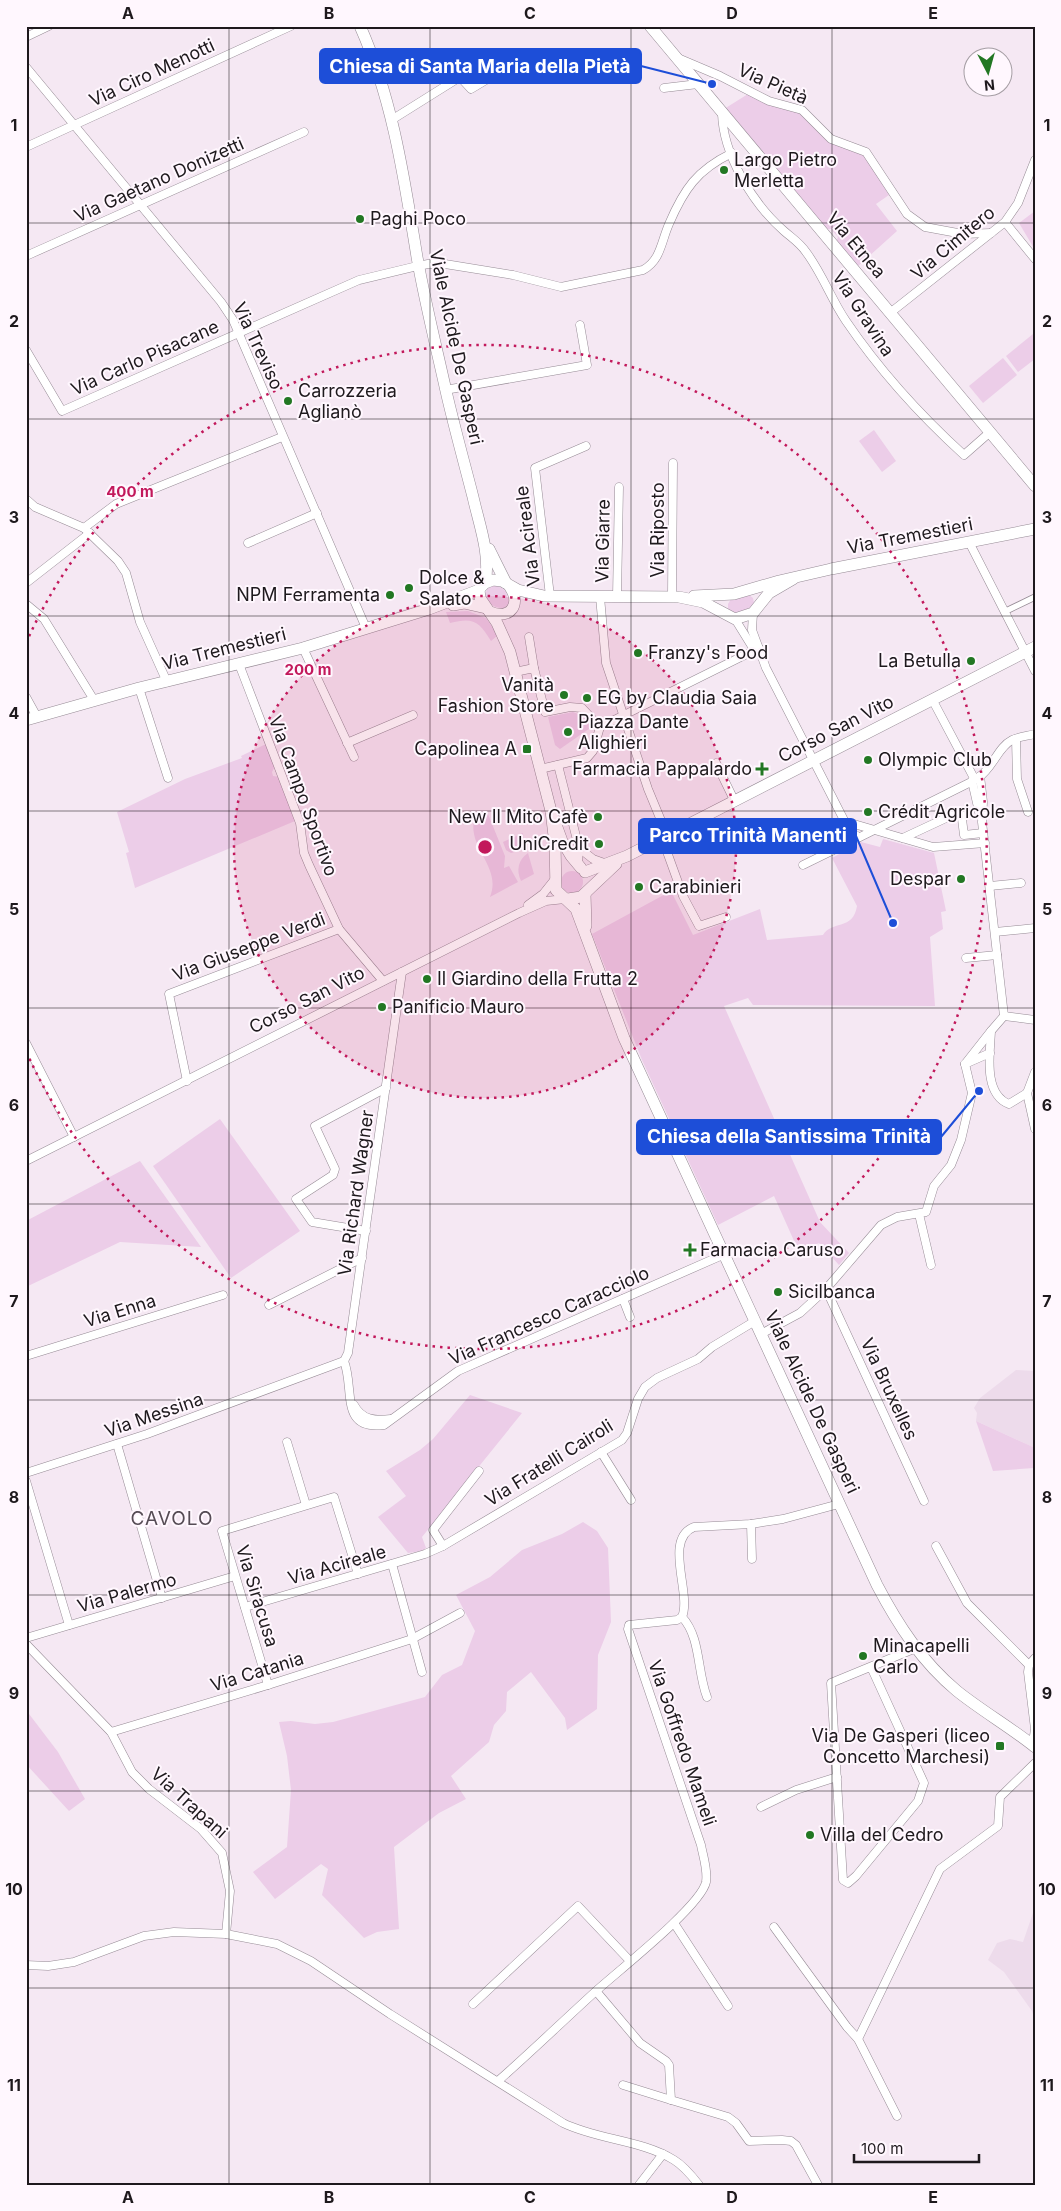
<svg xmlns="http://www.w3.org/2000/svg" width="1061" height="2211" viewBox="0 0 1061 2211" font-family="Inter,sans-serif">
<rect width="100%" height="100%" fill="#f5e8f3"/>
<!-- built -->
<g fill="#eddbeb">
<polygon points="1016,1370 1035,1371 1035,1446 1033,1447 976,1421 977,1413 974,1408 980,1398"/>
<polygon points="1035,1907 1035,2021 1032,2011 1004,1972 988,1960 997,1943 1010,1939 1023,1942"/>
</g>
<!-- green -->
<g fill="#eccde8">
<polygon points="748,94 768,104 799,112 828,139 865,155 889,195 876,204 897,231 857,267 836,242 838,237 831,229 825,229 724,109"/>
<polygon points="1035,211 1035,250 1019,223"/>
<polygon points="1033,334 1035,336 1035,359 1018,372 1006,356"/>
<polygon points="1003,358 1017,375 983,403 969,386"/>
<polygon points="874,430 896,461 882,472 859,441"/>
<path d="M 489,586 L 499,586 L 506,591 L 509,603 L 504,608 C 494,609 488,603 485,594 Z"/>
<polygon points="749,595 753,598 754,603 747,611 736,614 728,610 728,604 731,599"/>
<path d="M 468,611 L 486,618 L 498,635 L 491,641 C 479,621 473,617 450,623 L 446,612 Z"/>
<polygon points="573,712 583,716 593,726 560,749 555,745 548,717"/>
<polygon points="266,744 275,766 272,772 273,776 280,777 295,821 135,888 126,853 129,852 117,812 185,779 242,758 241,756"/>
<path d="M 488,814 L 505,856 L 504,868 L 509,866 L 518,882 L 490,897 C 502,867 468,849 474,820 Z"/>
<polygon points="523,833 524,846 518,851 511,853 506,850 503,842"/>
<path d="M 883,839 L 934,853 L 946,911 L 941,912 L 943,929 L 930,937 L 935,1006 L 753,1005 L 748,998 L 724,1006 L 820,1222 L 849,1253 L 839,1265 L 819,1243 L 799,1252 L 774,1196 L 718,1225 L 642,1060 L 592,934 L 671,891 L 693,935 L 760,909 L 767,940 L 823,935 C 832,920 853,931 857,906 L 832,858 L 861,842 L 880,847 Z"/>
<path d="M 528,853 L 534,874 L 521,881 C 516,870 518,860 528,853 Z"/>
<circle cx="572" cy="882" r="11"/>
<polygon points="220,1119 300,1231 231,1278 153,1166"/>
<polygon points="140,1161 201,1247 120,1242 26,1287 26,1221"/>
<polygon points="470,1395 522,1413 422,1537 426,1548 422,1551 408,1553 378,1517 406,1496 386,1471 420,1450 433,1439"/>
<polygon points="976,1421 1033,1447 1034,1468 993,1471"/>
<polygon points="583,1522 597,1531 608,1548 611,1622 598,1655 597,1709 567,1730 565,1718 531,1672 507,1692 506,1711 494,1725 489,1742 451,1776 466,1799 439,1813 394,1847 399,1929 377,1932 364,1938 322,1895 328,1869 321,1864 275,1899 253,1872 287,1847 291,1790 287,1756 279,1722 291,1721 315,1724 333,1722 425,1697 442,1675 462,1665 475,1631 456,1595 490,1577 522,1550 562,1534"/>
<polygon points="26,1710 58,1752 85,1799 69,1811 26,1764"/>
</g>
<g fill="none" stroke-linecap="round" stroke-linejoin="round">
<defs>
<polyline id="pedestrian" points="1004,612 1035,597"/>
<g id="minor">
<polyline points="26,37 49,26"/>
<polyline points="680,59 720,76 769,101 802,110 831,139 866,152 907,214 925,227 963,234 991,233"/>
<polyline points="26,67 221,302 233,320 366,628"/>
<polyline points="664,88 698,84"/>
<path d="M 722,113 C 723,155 753,204 784,231 C 792,238 800,243 806,252 C 822,273 831,299 846,321 C 880,371 920,415 964,455 L 989,433"/>
<polyline points="393,119 460,77 471,89 496,74"/>
<polyline points="26,147 291,26"/>
<polyline points="1005,222 1035,259"/>
<polyline points="26,256 304,132"/>
<polyline points="890,313 1005,222 1018,203 1035,160"/>
<path d="M 26,350 L 62,411 L 359,280 L 413,267 L 428,264 L 445,264 L 513,275 L 561,287 L 643,270 C 661,260 661,242 669,224 C 684,189 697,170 732,153"/>
<polyline points="445,390 587,365 580,325"/>
<polyline points="26,499 35,507 84,528 118,561 126,573 140,622 167,682"/>
<polyline points="84,528 116,504 282,437"/>
<polyline points="969,542 1035,671"/>
<polyline points="248,543 317,513"/>
<polyline points="26,583 90,533"/>
<polyline points="550,596 535,468 586,446"/>
<polyline points="600,597 606,663 648,789 667,835"/>
<polyline points="617,597 619,487"/>
<polyline points="672,597 673,463"/>
<polyline points="26,604 44,619 94,700"/>
<polyline points="753,613 752,630 766,668 846,824"/>
<polyline points="735,619 756,653"/>
<polyline points="529,637 534,668"/>
<polyline points="303,648 354,757"/>
<polyline points="239,664 300,823 304,853 309,865 339,929 383,981"/>
<polyline points="515,672 534,668 545,712 570,707 582,708 600,727"/>
<polyline points="139,688 168,778"/>
<polyline points="26,697 37,717"/>
<polyline points="1016,739 1017,779 1028,812"/>
<polyline points="347,743 413,715"/>
<polyline points="716,763 734,800"/>
<polyline points="558,765 579,848 578,865"/>
<polyline points="540,769 587,758 593,751 600,727 759,648"/>
<polyline points="980,776 983,802 982,822 1004,1016"/>
<path d="M 978,778 C 993,768 998,747 1012,740 C 1018,737 1027,736 1035,734"/>
<polyline points="972,781 980,816"/>
<polyline points="854,824 933,847 985,843"/>
<polyline points="841,831 841,835 847,840 852,841 857,836"/>
<polyline points="662,838 683,896 699,926 726,917"/>
<polyline points="903,838 961,811 964,835 983,833"/>
<polyline points="856,839 975,780 932,699"/>
<polyline points="579,848 593,859 607,864"/>
<polyline points="831,851 842,827 850,823"/>
<polyline points="803,865 852,841"/>
<polyline points="990,886 1021,883"/>
<polyline points="528,905 543,894 555,879"/>
<polyline points="995,932 1035,928"/>
<polyline points="966,958 997,955"/>
<polyline points="26,1043 74,1137"/>
<polyline points="965,1064 991,1031"/>
<polyline points="965,1064 990,1053"/>
<polyline points="1035,1072 1027,1093 1035,1129"/>
<polyline points="187,1081 169,994 339,929"/>
<path d="M 1027,1093 L 1009,1104 C 983,1094 990,1053 991,1031 L 1004,1016 L 1035,1020"/>
<polyline points="26,1161 519,913 546,901 565,899"/>
<polyline points="919,1214 931,1265"/>
<polyline points="366,1231 312,1222 296,1199 333,1175 335,1169 315,1126 386,1088"/>
<polyline points="826,1289 924,1501"/>
<polyline points="623,1299 630,1317"/>
<polyline points="269,1305 362,1258"/>
<polyline points="761,1334 800,1313 826,1289 881,1225 897,1217 926,1212 934,1186 951,1165 961,1140 972,1093 965,1064"/>
<polyline points="26,1356 223,1295"/>
<path d="M 344,1361 C 355,1389 339,1431 384,1425 L 458,1371 L 725,1254"/>
<path d="M 354,1405 C 362,1420 375,1421 391,1419"/>
<polyline points="287,1442 306,1505"/>
<polyline points="117,1444 162,1598"/>
<polyline points="601,1452 631,1500"/>
<polyline points="26,1473 147,1434 344,1361 348,1353 402,972"/>
<polyline points="26,1481 69,1625"/>
<polyline points="751,1524 752,1559"/>
<polyline points="443,1546 433,1530 479,1471"/>
<polyline points="936,1546 967,1603 1029,1665"/>
<polyline points="392,1564 422,1672"/>
<polyline points="245,1607 425,1554 443,1546 622,1440 627,1433 638,1399 645,1387 657,1378 698,1359 712,1347 755,1321"/>
<path d="M 682,1617 C 701,1637 697,1672 707,1697"/>
<polyline points="26,1638 235,1576"/>
<polyline points="26,1644 111,1732 132,1772 149,1789 201,1829 222,1853 230,1891 226,1934"/>
<polyline points="871,1667 924,1783 918,1801 856,1876 848,1883 843,1880 831,1683 916,1648"/>
<polyline points="268,1685 222,1531 334,1497 358,1574"/>
<polyline points="111,1732 268,1685 412,1639 460,1613"/>
<polyline points="1030,1743 1034,1736 1035,1729 1028,1672 1029,1665 1035,1658"/>
<polyline points="761,1807 796,1790 837,1777"/>
<polyline points="674,1923 728,2006"/>
<polyline points="774,1927 847,2027 858,2039"/>
<path d="M 26,1965 L 48,1966 L 74,1962 L 144,1936 L 174,1932 L 226,1934 L 277,1944 L 311,1961 L 390,2014 L 563,2123 C 598,2140 642,2140 674,2160 C 684,2166 692,2176 699,2185"/>
<polyline points="596,1991 640,2043 666,2061 669,2065 671,2100 728,2117 736,2123 749,2141 782,2140 791,2141 796,2145 818,2185"/>
<polyline points="473,2004 578,1906 630,1961"/>
<path d="M 498,2081 C 531,2052 563,2021 596,1991 C 618,1971 701,1906 706,1882 C 708,1870 703,1856 701,1845 L 628,1629 L 629,1625 L 677,1620 L 682,1617 C 692,1594 663,1539 694,1527 L 751,1524 L 783,1519 L 839,1504"/>
<polyline points="623,2085 671,2100"/>
<polyline points="897,2116 858,2039 940,1869 998,1826 1000,1797 1035,1763"/>
<polyline points="639,2185 663,2154"/>
</g>
<g id="secondary">
<path d="M 360,26 C 393,100 404,178 417,257 C 425,302 436,346 446,391 C 454,426 464,462 473,497 C 479,524 491,555 485,583"/>
<polyline points="650,26 1035,486"/>
<polyline points="489,549 506,583"/>
<polyline points="694,596 734,594 779,581 831,569 1035,529"/>
<polyline points="453,605 464,603 486,608"/>
<path d="M 490,612 C 511,620 521,604 510,587"/>
<polyline points="26,720 139,688 303,648 429,609 479,590"/>
<path d="M 551,811 L 555,844 L 556,890 L 576,909 L 624,1038 L 877,1585 C 898,1625 922,1662 957,1691 C 982,1711 1010,1727 1035,1747"/>
<polyline points="581,868 571,856 562,841 551,811 510,652 497,623 480,598 479,590 481,587 485,583 493,580 502,581 518,590 544,596 679,597 703,602 735,619 753,613 769,593 793,579"/>
<polyline points="585,872 627,856 1035,647"/>
<polyline points="585,894 586,926"/>
<polyline points="568,899 581,897 616,864"/>
</g>
</defs>
<!-- pedestrian casing -->
<use href="#pedestrian" stroke="#968b95" stroke-width="7"/>
<!-- minor casing -->
<use href="#minor" stroke="#968b95" stroke-width="9"/>
<!-- secondary casing -->
<use href="#secondary" stroke="#968b95" stroke-width="12"/>
<!-- pedestrian -->
<use href="#pedestrian" stroke="#fff" stroke-width="5.5"/>
<!-- minor -->
<use href="#minor" stroke="#fff" stroke-width="8"/>
<!-- secondary -->
<use href="#secondary" stroke="#fff" stroke-width="11"/>
</g>
<!-- grid -->
<path fill="none" stroke="#1e191d" stroke-width="1" stroke-opacity="0.55" d="M 229,26 L 229,2185M 430,26 L 430,2185M 631,26 L 631,2185M 832,26 L 832,2185M 26,223 L 1035,223M 26,419 L 1035,419M 26,616 L 1035,616M 26,811 L 1035,811M 26,1008 L 1035,1008M 26,1204 L 1035,1204M 26,1400 L 1035,1400M 26,1595 L 1035,1595M 26,1791 L 1035,1791M 26,1988 L 1035,1988"/>
<!-- distance rings -->
<circle cx="485" cy="847" r="251" fill="#c2185b" fill-opacity=".12"/>
<g fill="none" stroke="#c2185b" stroke-width="2.5" stroke-dasharray="2.5 5">
<circle cx="485" cy="847" r="251"/>
<path d="M26 643A502 502 0 1 1 26 1051"/>
</g>
<!-- markers -->
<g fill="#227723" stroke="#fff7fe" stroke-width="2">
<circle cx="724" cy="170" r="5"/>
<circle cx="360" cy="219" r="5"/>
<circle cx="288" cy="401" r="5"/>
<circle cx="409" cy="588" r="5"/>
<circle cx="390" cy="595" r="5"/>
<circle cx="638" cy="653" r="5"/>
<circle cx="971" cy="661" r="5"/>
<circle cx="564" cy="695" r="5"/>
<circle cx="587" cy="698" r="5"/>
<circle cx="568" cy="732" r="5"/>
<rect x="522" y="744" width="10" height="10" rx="2.5"/>
<circle cx="868" cy="760" r="5"/>
<path d="M759.5 761.5h5v5h5v5h-5v5h-5v-5h-5v-5h5z"/>
<circle cx="868" cy="812" r="5"/>
<circle cx="598" cy="817" r="5"/>
<circle cx="599" cy="844" r="5"/>
<circle cx="961" cy="879" r="5"/>
<circle cx="639" cy="887" r="5"/>
<circle cx="427" cy="979" r="5"/>
<circle cx="382" cy="1007" r="5"/>
<path d="M687.5 1242.5h5v5h5v5h-5v5h-5v-5h-5v-5h5z"/>
<circle cx="778" cy="1292" r="5"/>
<circle cx="863" cy="1656" r="5"/>
<rect x="995" y="1741" width="10" height="10" rx="2.5"/>
<circle cx="810" cy="1835" r="5"/>
</g>
<g text-anchor="middle" stroke-width="4" stroke-linejoin="round" paint-order="stroke">
<!-- street labels -->
<g font-size="18" fill="#1e191d" stroke="#fff7fe">
<text transform="translate(152 73) rotate(-25)" y="6">Via Ciro Menotti</text>
<text transform="translate(773 84) rotate(24)" y="6">Via Pietà</text>
<text transform="translate(159 180) rotate(-24)" y="6">Via Gaetano Donizetti</text>
<text transform="translate(953 243) rotate(-40)" y="6">Via Cimitero</text>
<text transform="translate(856 245) rotate(50)" y="6">Via Etnea</text>
<text transform="translate(863 314) rotate(57)" y="6">Via Gravina</text>
<text transform="translate(258 346) rotate(65)" y="6">Via Treviso</text>
<text transform="translate(456 347) rotate(78)" y="6">Viale Alcide De Gasperi</text>
<text transform="translate(145 358) rotate(-24)" y="6">Via Carlo Pisacane</text>
<text transform="translate(658 530) rotate(-90)" y="6">Via Riposto</text>
<text transform="translate(528 536) rotate(-97)" y="6">Via Acireale</text>
<text transform="translate(910 536) rotate(-11)" y="6">Via Tremestieri</text>
<text transform="translate(603 541) rotate(-89)" y="6">Via Giarre</text>
<text transform="translate(224 649) rotate(-14)" y="6">Via Tremestieri</text>
<text transform="translate(836 729) rotate(-27)" y="6">Corso San Vito</text>
<text transform="translate(303 796) rotate(70)" y="6">Via Campo Sportivo</text>
<text transform="translate(249 947) rotate(-21)" y="6">Via Giuseppe Verdi</text>
<text transform="translate(307 1000) rotate(-27)" y="6">Corso San Vito</text>
<text transform="translate(356 1193) rotate(-82)" y="6">Via Richard Wagner</text>
<text transform="translate(120 1311) rotate(-17)" y="6">Via Enna</text>
<text transform="translate(549 1316) rotate(-24)" y="6">Via Francesco Caracciolo</text>
<text transform="translate(889 1389) rotate(65)" y="6">Via Bruxelles</text>
<text transform="translate(812 1402) rotate(65)" y="6">Viale Alcide De Gasperi</text>
<text transform="translate(154 1415) rotate(-19)" y="6">Via Messina</text>
<text transform="translate(549 1463) rotate(-32)" y="6">Via Fratelli Cairoli</text>
<text transform="translate(337 1565) rotate(-16)" y="6">Via Acireale</text>
<text transform="translate(127 1593) rotate(-16)" y="6">Via Palermo</text>
<text transform="translate(257 1596) rotate(73)" y="6">Via Siracusa</text>
<text transform="translate(257 1672) rotate(-17)" y="6">Via Catania</text>
<text transform="translate(682 1743) rotate(71)" y="6">Via Goffredo Mameli</text>
<text transform="translate(189 1803) rotate(42)" y="6">Via Trapani</text>
</g>
<!-- poi labels -->
<g font-size="18" fill="#1e191d" stroke="#fff7fe" text-anchor="start">
<text x="734" y="166">Largo Pietro<tspan x="734" dy="21">Merletta</tspan></text>
<text x="370" y="225">Paghi Poco</text>
<text x="298" y="397">Carrozzeria<tspan x="298" dy="21">Aglianò</tspan></text>
<text x="419" y="584">Dolce &amp;<tspan x="419" dy="21">Salato</tspan></text>
<text x="380" y="601" text-anchor="end">NPM Ferramenta</text>
<text x="648" y="659">Franzy's Food</text>
<text x="961" y="667" text-anchor="end">La Betulla</text>
<text x="554" y="691" text-anchor="end">Vanità<tspan x="554" dy="21">Fashion Store</tspan></text>
<text x="597" y="704">EG by Claudia Saia</text>
<text x="578" y="728">Piazza Dante<tspan x="578" dy="21">Alighieri</tspan></text>
<text x="517" y="755" text-anchor="end">Capolinea A</text>
<text x="878" y="766">Olympic Club</text>
<text x="752" y="775" text-anchor="end">Farmacia Pappalardo</text>
<text x="878" y="818">Crédit Agricole</text>
<text x="588" y="823" text-anchor="end">New Il Mito Cafè</text>
<text x="589" y="850" text-anchor="end">UniCredit</text>
<text x="951" y="885" text-anchor="end">Despar</text>
<text x="649" y="893">Carabinieri</text>
<text x="437" y="985">Il Giardino della Frutta 2</text>
<text x="392" y="1013">Panificio Mauro</text>
<text x="700" y="1256">Farmacia Caruso</text>
<text x="788" y="1298">Sicilbanca</text>
<text x="873" y="1652">Minacapelli<tspan x="873" dy="21">Carlo</tspan></text>
<text x="990" y="1742" text-anchor="end">Via De Gasperi (liceo<tspan x="990" dy="21">Concetto Marchesi)</tspan></text>
<text x="820" y="1841">Villa del Cedro</text>
</g>
<!-- neighbourhood labels -->
<g font-size="19" letter-spacing="1" fill="#564c55" stroke="#fff7fe">
<text x="172" y="1525">CAVOLO</text>
</g>
</g>
<circle cx="485" cy="847" r="8" fill="#c2185b" stroke="#fff7fe" stroke-width="2.5"/>
<g font-size="15" text-anchor="middle" font-weight="bold" fill="#c2185b" stroke="#fff7fe" stroke-width="4" stroke-linejoin="round" paint-order="stroke">
<text x="130" y="497">400 m</text>
<text x="308" y="675">200 m</text>
</g>
<!-- callouts -->
<path fill="none" stroke="#1d4ed8" stroke-width="2" d="M712 84L641 66M893 923L856 836M979 1091L941 1137"/>
<g fill="#1d4ed8" stroke="#fff7fe" stroke-width="2">
<circle cx="712" cy="84" r="5"/>
<circle cx="893" cy="923" r="5"/>
<circle cx="979" cy="1091" r="5"/>
</g>
<g fill="#1d4ed8" stroke="#1d4ed8" stroke-width="2">
<rect x="320" y="49" width="321" height="34" rx="5"/>
<rect x="639" y="819" width="217" height="34" rx="5"/>
<rect x="637" y="1120" width="304" height="34" rx="5"/>
</g>
<g font-size="19" text-anchor="middle" font-weight="bold" fill="#fff">
<text x="480" y="73">Chiesa di Santa Maria della Pietà</text>
<text x="748" y="842">Parco Trinità Manenti</text>
<text x="789" y="1143">Chiesa della Santissima Trinità</text>
</g>
<!-- border -->
<rect width="1061" height="2211" fill="none" stroke="#fff7fe" stroke-width="55"/>
<!-- north arrow -->
<g transform="translate(988 72) rotate(174)"><circle r="24" fill="#fff7fe" stroke="#a59ea4"/>
<path d="M0-4L9 19L0 12L-9 19Z" fill="#227723"/>
<text y="-8" font-size="14" font-weight="bold" text-anchor="middle" fill="#1e191d">N</text>
</g>
<!-- scale -->
<path d="M854 2154v8h125v-8" fill="none" stroke="#1e191d" stroke-width="2.5"/>
<text x="861" y="2154" font-size="15" fill="#1e191d" stroke="#fff7fe" stroke-width="4" paint-order="stroke">100 m</text>
<rect x="28" y="28" width="1006" height="2156" fill="none" stroke="#1e191d" stroke-width="2"/>
<g font-size="16" text-anchor="middle" font-weight="bold" fill="#1e191d">
<text x="128" y="19">A</text>
<text x="329" y="19">B</text>
<text x="530" y="19">C</text>
<text x="732" y="19">D</text>
<text x="933" y="19">E</text>
<text x="14" y="131">1</text>
<text x="1047" y="131">1</text>
<text x="14" y="327">2</text>
<text x="1047" y="327">2</text>
<text x="14" y="523">3</text>
<text x="1047" y="523">3</text>
<text x="14" y="719">4</text>
<text x="1047" y="719">4</text>
<text x="14" y="915">5</text>
<text x="1047" y="915">5</text>
<text x="14" y="1111">6</text>
<text x="1047" y="1111">6</text>
<text x="14" y="1307">7</text>
<text x="1047" y="1307">7</text>
<text x="14" y="1503">8</text>
<text x="1047" y="1503">8</text>
<text x="14" y="1699">9</text>
<text x="1047" y="1699">9</text>
<text x="14" y="1895">10</text>
<text x="1047" y="1895">10</text>
<text x="14" y="2091">11</text>
<text x="1047" y="2091">11</text>
<text x="128" y="2203">A</text>
<text x="329" y="2203">B</text>
<text x="530" y="2203">C</text>
<text x="732" y="2203">D</text>
<text x="933" y="2203">E</text>
</g>
</svg>
